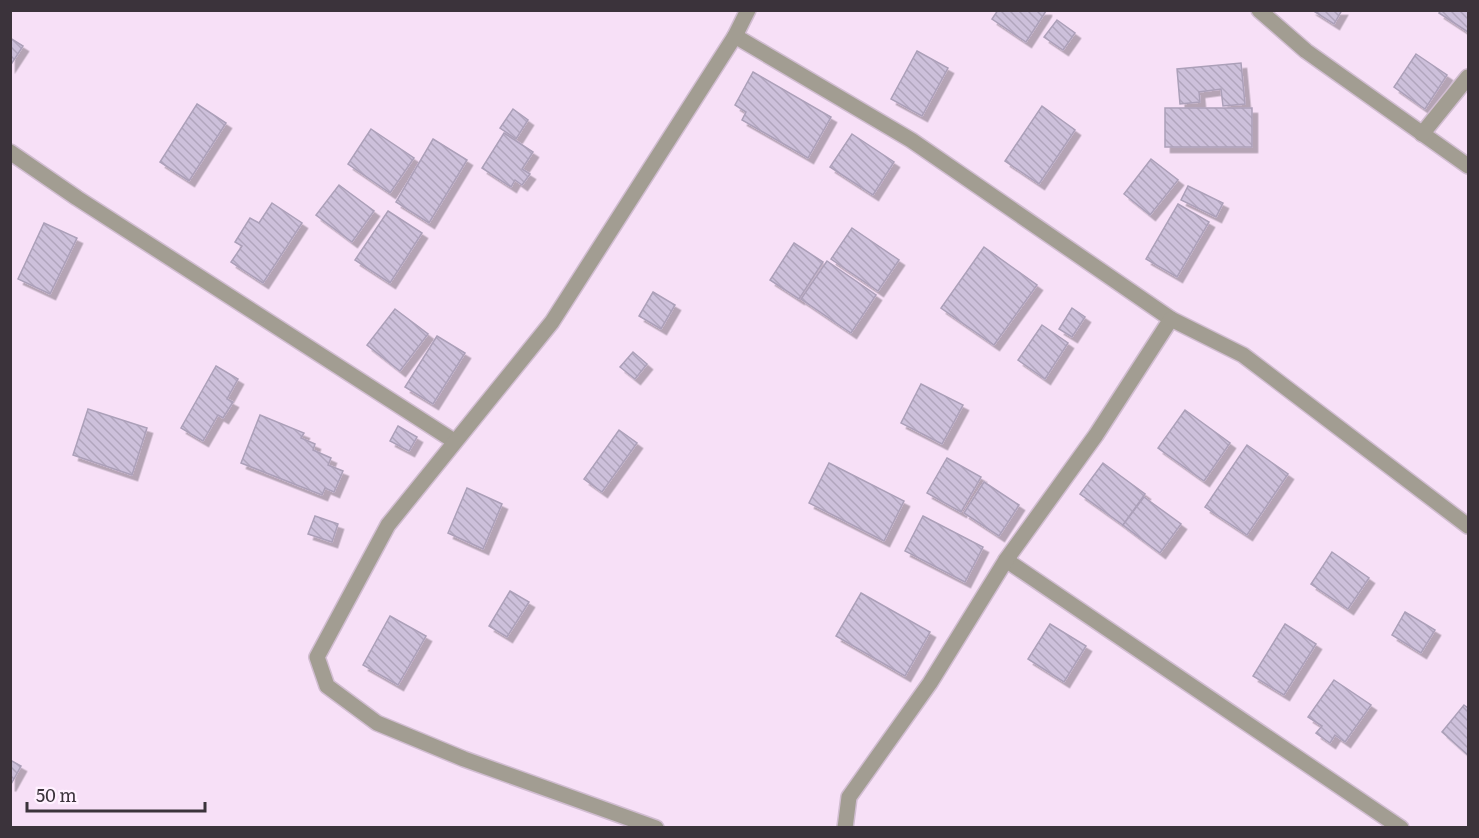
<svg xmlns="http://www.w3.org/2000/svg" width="1479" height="838" viewBox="0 0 1479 838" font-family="Literata,serif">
<defs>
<pattern id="building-back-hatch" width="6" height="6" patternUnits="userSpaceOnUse" patternTransform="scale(1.5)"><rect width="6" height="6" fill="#cdc0db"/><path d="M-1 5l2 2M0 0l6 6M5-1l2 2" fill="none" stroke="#b1a5bd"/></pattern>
<filter id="shadow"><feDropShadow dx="5.5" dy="5.5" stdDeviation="0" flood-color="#0004"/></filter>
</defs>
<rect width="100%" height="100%" fill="#f7e0f7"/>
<!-- building -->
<g fill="url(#building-back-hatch)" stroke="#aca0b9" stroke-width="1.5" filter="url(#shadow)">
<polygon points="998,10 1046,10 1046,11 1026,42 992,19"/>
<polygon points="1312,10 1342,10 1334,24"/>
<polygon points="1441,10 1468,10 1468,32 1439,13"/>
<polygon points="1057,20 1075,33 1063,50 1044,37"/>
<polygon points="10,38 23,46 10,66"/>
<polygon points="917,51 948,68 922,116 891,99"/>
<polygon points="1416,54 1447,75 1425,109 1394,87"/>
<polygon points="1241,63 1245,104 1223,106 1221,89 1199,92 1200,102 1180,104 1177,69"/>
<polygon points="753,72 831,117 808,158 742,120 746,112 735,105"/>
<polygon points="197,104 226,123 189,181 160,162"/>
<polygon points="1042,106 1075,130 1039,184 1005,161"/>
<rect x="1165" y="108" width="87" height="39"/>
<polygon points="513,109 528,120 516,139 500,128"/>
<polygon points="371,129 414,158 390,193 348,164"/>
<polygon points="504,133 533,152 522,169 530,174 522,185 515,180 511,187 482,168"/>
<polygon points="852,134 894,162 873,195 830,167"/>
<polygon points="433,139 467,160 429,223 396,202"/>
<polygon points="1151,159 1178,180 1150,215 1124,194"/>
<polygon points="339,185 374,211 352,242 316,215"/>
<polygon points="1188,186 1223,203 1216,217 1181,200"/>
<polygon points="272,203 302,223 263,283 231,262 242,246 235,242 250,218 259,223"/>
<polygon points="1178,204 1209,222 1177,277 1146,259"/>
<polygon points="388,211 422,233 390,283 355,260"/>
<polygon points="44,223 77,238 50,294 18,279"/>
<polygon points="852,228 899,260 878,291 831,259"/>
<polygon points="794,243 823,262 799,299 770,280"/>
<polygon points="984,247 1037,285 994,345 941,308"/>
<polygon points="827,261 876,295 851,333 801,299"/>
<polygon points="653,292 675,305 661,329 639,316"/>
<polygon points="1072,308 1085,317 1072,337 1059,329"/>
<polygon points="395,309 428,334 400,371 367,345"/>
<polygon points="1042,325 1068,343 1045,379 1018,360"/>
<polygon points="437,336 465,353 433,404 405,387"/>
<polygon points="633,352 647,364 635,379 620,367"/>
<polygon points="216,366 238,379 227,399 233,402 223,418 218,415 203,441 181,428"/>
<polygon points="921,384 963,405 942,444 901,423"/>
<polygon points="88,409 147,428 132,475 73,455"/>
<polygon points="1185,410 1230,443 1204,481 1158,448"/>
<polygon points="260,415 304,433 301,438 315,444 313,450 331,458 328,465 343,471 334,492 325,488 322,495 241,463"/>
<polygon points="398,426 417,437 409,451 390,441"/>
<polygon points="619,430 637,443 602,492 584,479"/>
<polygon points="1247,445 1288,474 1247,535 1205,507"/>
<polygon points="947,458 981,477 961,512 927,493"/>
<polygon points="829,463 904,501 884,541 809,503"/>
<polygon points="1103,463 1145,494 1123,525 1080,494"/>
<polygon points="984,482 1019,505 999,536 964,513"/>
<polygon points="467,488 502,504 483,549 448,533"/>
<polygon points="1144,497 1181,524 1160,553 1123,525"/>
<polygon points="315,516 338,524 332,542 308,534"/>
<polygon points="923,516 983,547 965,582 905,551"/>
<polygon points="1332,552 1369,578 1348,609 1311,584"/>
<polygon points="510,591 529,602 507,637 489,626"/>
<polygon points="861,593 930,632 905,676 836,636"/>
<polygon points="1405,612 1435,630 1421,653 1392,635"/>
<polygon points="390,616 426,636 398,685 363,665"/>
<polygon points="1050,624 1086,646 1064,682 1028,659"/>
<polygon points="1285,624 1316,644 1284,695 1253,676"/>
<polygon points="1334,680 1371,705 1345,742 1335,735 1330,743 1316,733 1322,726 1308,717"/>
<polygon points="1464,705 1468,708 1468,755 1442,732"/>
<polygon points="10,760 21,766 10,786"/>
</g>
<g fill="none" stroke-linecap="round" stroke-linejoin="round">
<defs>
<g id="minor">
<polyline points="1259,10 1306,51 1468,166"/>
<polyline points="735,36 911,140 1171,319"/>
<polyline points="1422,134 1468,77"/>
<polyline points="10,152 77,198 454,441"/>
<polyline points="1006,560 1401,828"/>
<polyline points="656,828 464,759 377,723 327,686 317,657 388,525 552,322 735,36 748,10"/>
<polyline points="845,828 849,797 930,683 1006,560 1096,435 1171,319 1243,355 1468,526"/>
</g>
</defs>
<!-- minor casing -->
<use href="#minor" stroke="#d1bdd1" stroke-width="18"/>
<!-- minor -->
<use href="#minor" stroke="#a29d92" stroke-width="15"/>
</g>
<!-- border -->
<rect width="1479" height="838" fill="none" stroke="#3b333b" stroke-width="24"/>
<!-- scale -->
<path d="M27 802v9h178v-9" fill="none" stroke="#3b333b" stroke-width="3"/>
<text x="36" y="802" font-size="18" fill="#3b333b" stroke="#fff1ff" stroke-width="4.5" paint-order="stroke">50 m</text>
</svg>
